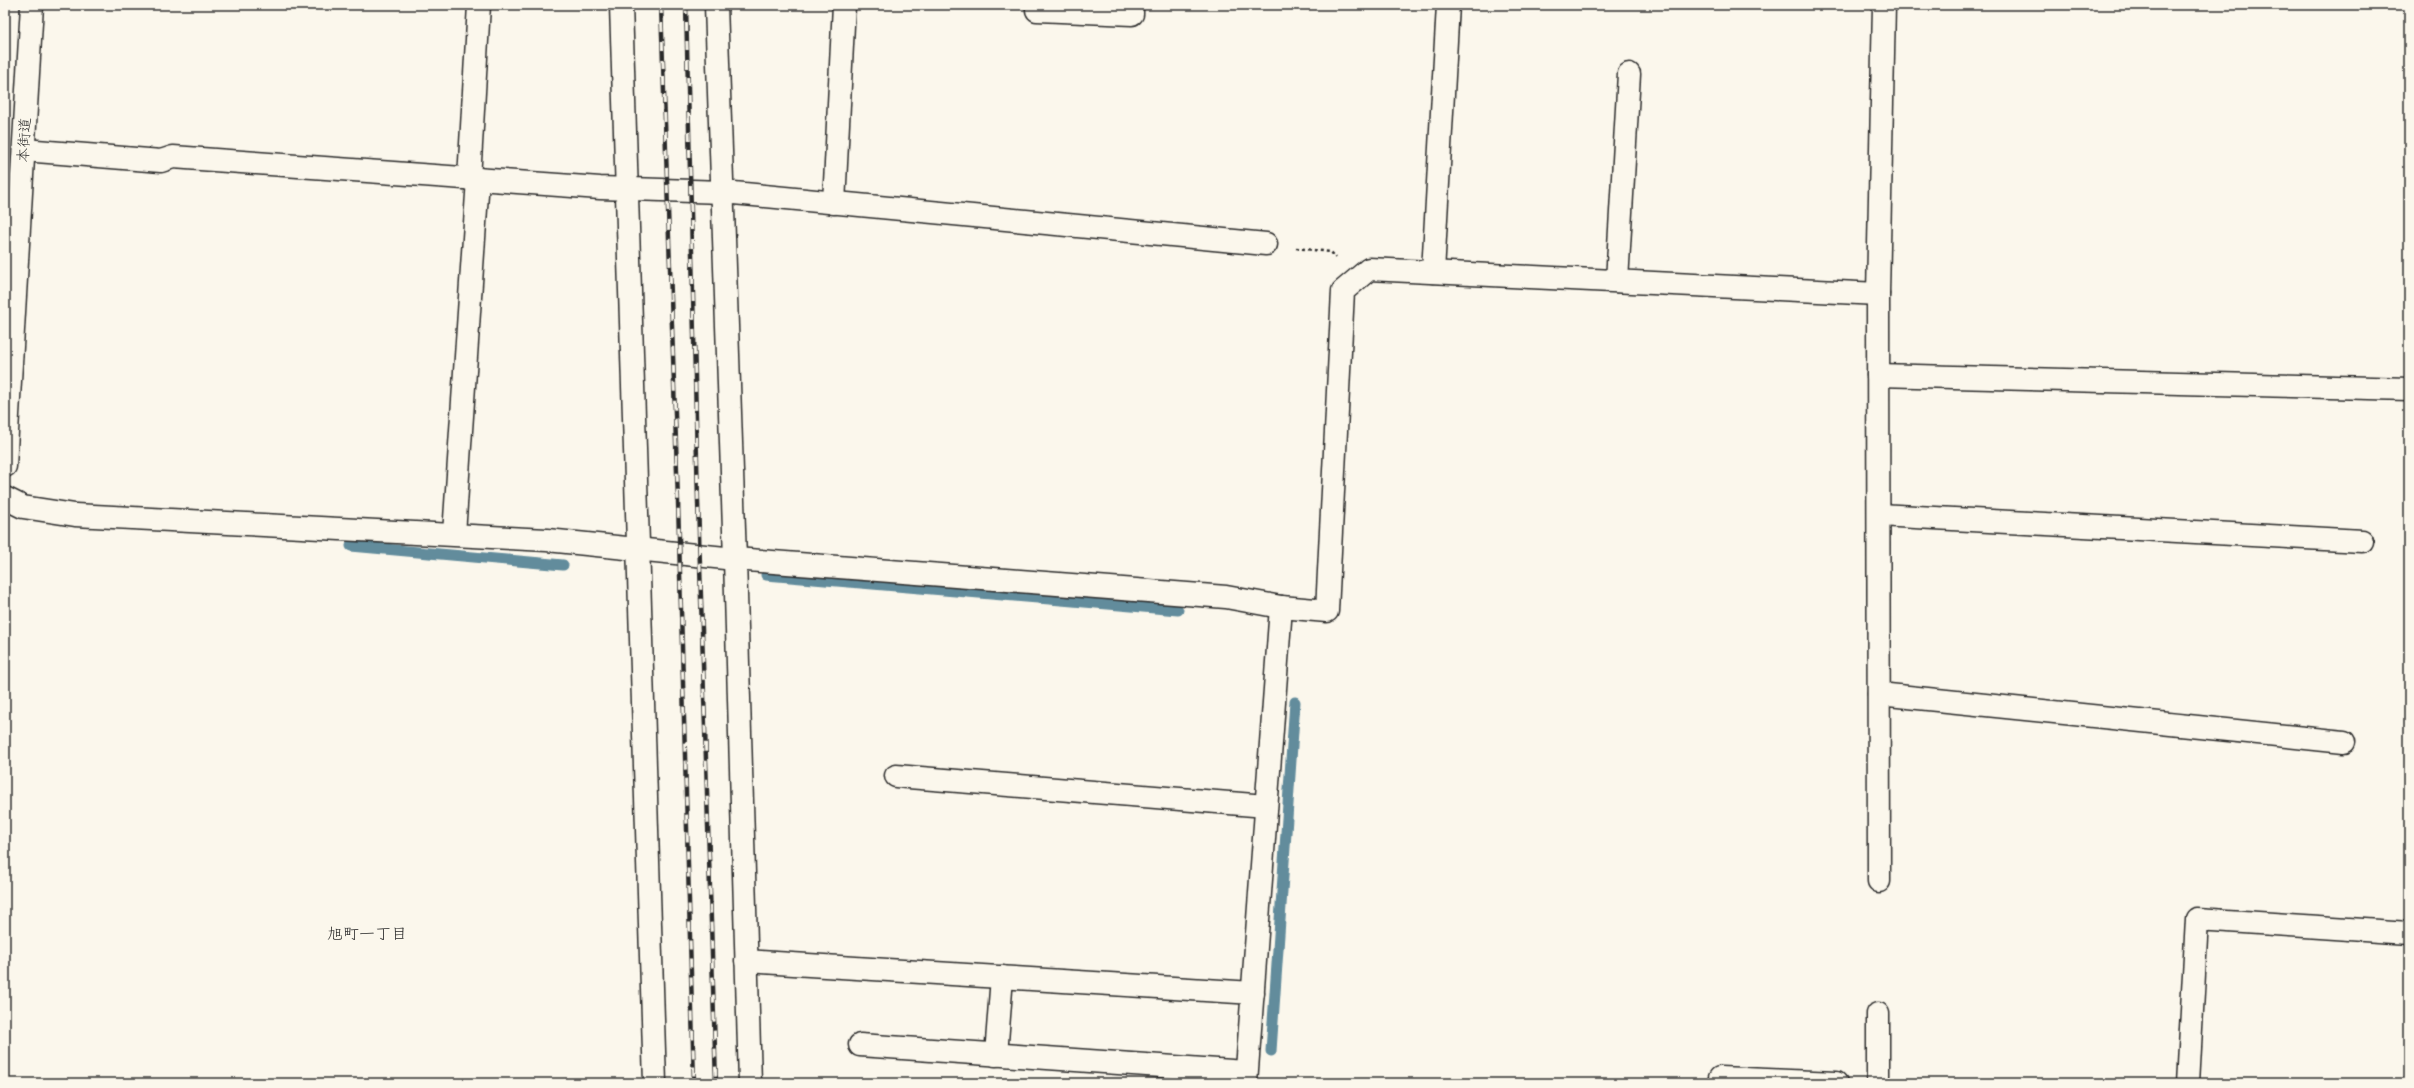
<svg xmlns="http://www.w3.org/2000/svg" width="2414" height="1088" viewBox="0 0 2414 1088" font-family="'Comic Neue','Klee One',sans-serif">
<rect width="100%" height="100%" fill="#fbf7ec"/>
<filter id="ink" filterUnits="userSpaceOnUse"><feTurbulence type="fractalNoise" baseFrequency=".025" numOctaves="2"/><feDisplacementMap in="SourceGraphic" scale="8" xChannelSelector="R" yChannelSelector="G"/><feConvolveMatrix kernelMatrix="1 2 1 2 8 2 1 2 1" color-interpolation-filters="sRGB"/></filter>
<g filter="url(#ink)">
<g fill="none" stroke-linecap="round" stroke-linejoin="round">
<!-- stream -->
<g stroke="#628c9c" stroke-width="11">
<polyline points="351,546 563,565"/>
<polyline points="766,575 1178,610"/>
<polyline points="1271,1051 1295,702"/>
</g>
<defs>
<g id="minor">
<polyline points="621,5 655,1083"/>
<polyline points="716,5 735,559 750,1083"/>
<polyline points="1037,10 1132,14 1132,5"/>
<polyline points="24,150 161,161 173,157 600,188 723,192 1266,244"/>
<polyline points="469,179 479,5"/>
<polyline points="834,203 844,5"/>
<polyline points="1433,272 1448,5"/>
<polyline points="1617,281 1629,74"/>
<polyline points="1878,375 2409,389"/>
<polyline points="5,466 32,5"/>
<polyline points="5,498 23,507 75,515 547,540 735,559 1226,597 1281,607 1327,611 1343,291 1369,269 1878,294"/>
<polyline points="1879,515 2362,541"/>
<polyline points="454,534 478,179"/>
<polyline points="1879,694 2344,742"/>
<polyline points="896,776 1266,806"/>
<polyline points="1879,881 1878,294 1884,5"/>
<polyline points="746,961 1253,993"/>
<polyline points="860,1045 1246,1072"/>
<polyline points="996,1055 1002,977"/>
<polyline points="1246,1083 1281,607"/>
<polyline points="1720,1083 1720,1078 1836,1083"/>
<polyline points="1878,1083 1878,1014"/>
<polyline points="2188,1083 2197,919 2409,933"/>
</g>
</defs>
<!-- minor casing -->
<use href="#minor" stroke="#2b2b2b" stroke-width="25"/>
<!-- path -->
<polyline stroke="#2b2b2b" stroke-width="2.5" stroke-dasharray="3 3" stroke-linecap="butt" points="1296,248 1331,252 1336,258"/>
<!-- minor -->
<use href="#minor" stroke="#fbf7ec" stroke-width="22"/>
<defs>
<g id="rail">
<polyline points="661,5 678,501 694,1083"/>
<polyline points="686,5 698,501 716,1083"/>
</g>
</defs>
<!-- rail casing -->
<use href="#rail" stroke="#2b2b2b" stroke-width="4.5"/>
<!-- rail -->
<use href="#rail" stroke="#fbf7ec" stroke-width="3" stroke-dasharray="9" stroke-linecap="butt"/>
</g>
</g>
<g text-anchor="middle" stroke-width="4" stroke-linejoin="round" paint-order="stroke">
<!-- street labels -->
<g font-size="15" fill="#2b2b2b" stroke="#fbf7ec">
<text transform="translate(24 140) rotate(-87)" y="5">本街道</text>
</g>
<!-- neighbourhood labels -->
<g font-size="16" fill="#2b2b2b" stroke="#fbf7ec">
<text x="367" y="939">旭町一丁目</text>
</g>
</g>
<!-- margin -->
<rect width="2414" height="1088" fill="none" stroke="#fbf7ec" stroke-width="20"/>
<rect x="10" y="10" width="2394" height="1068" fill="none" stroke="#2b2b2b" stroke-width="1.5" filter="url(#ink)"/>
</svg>
